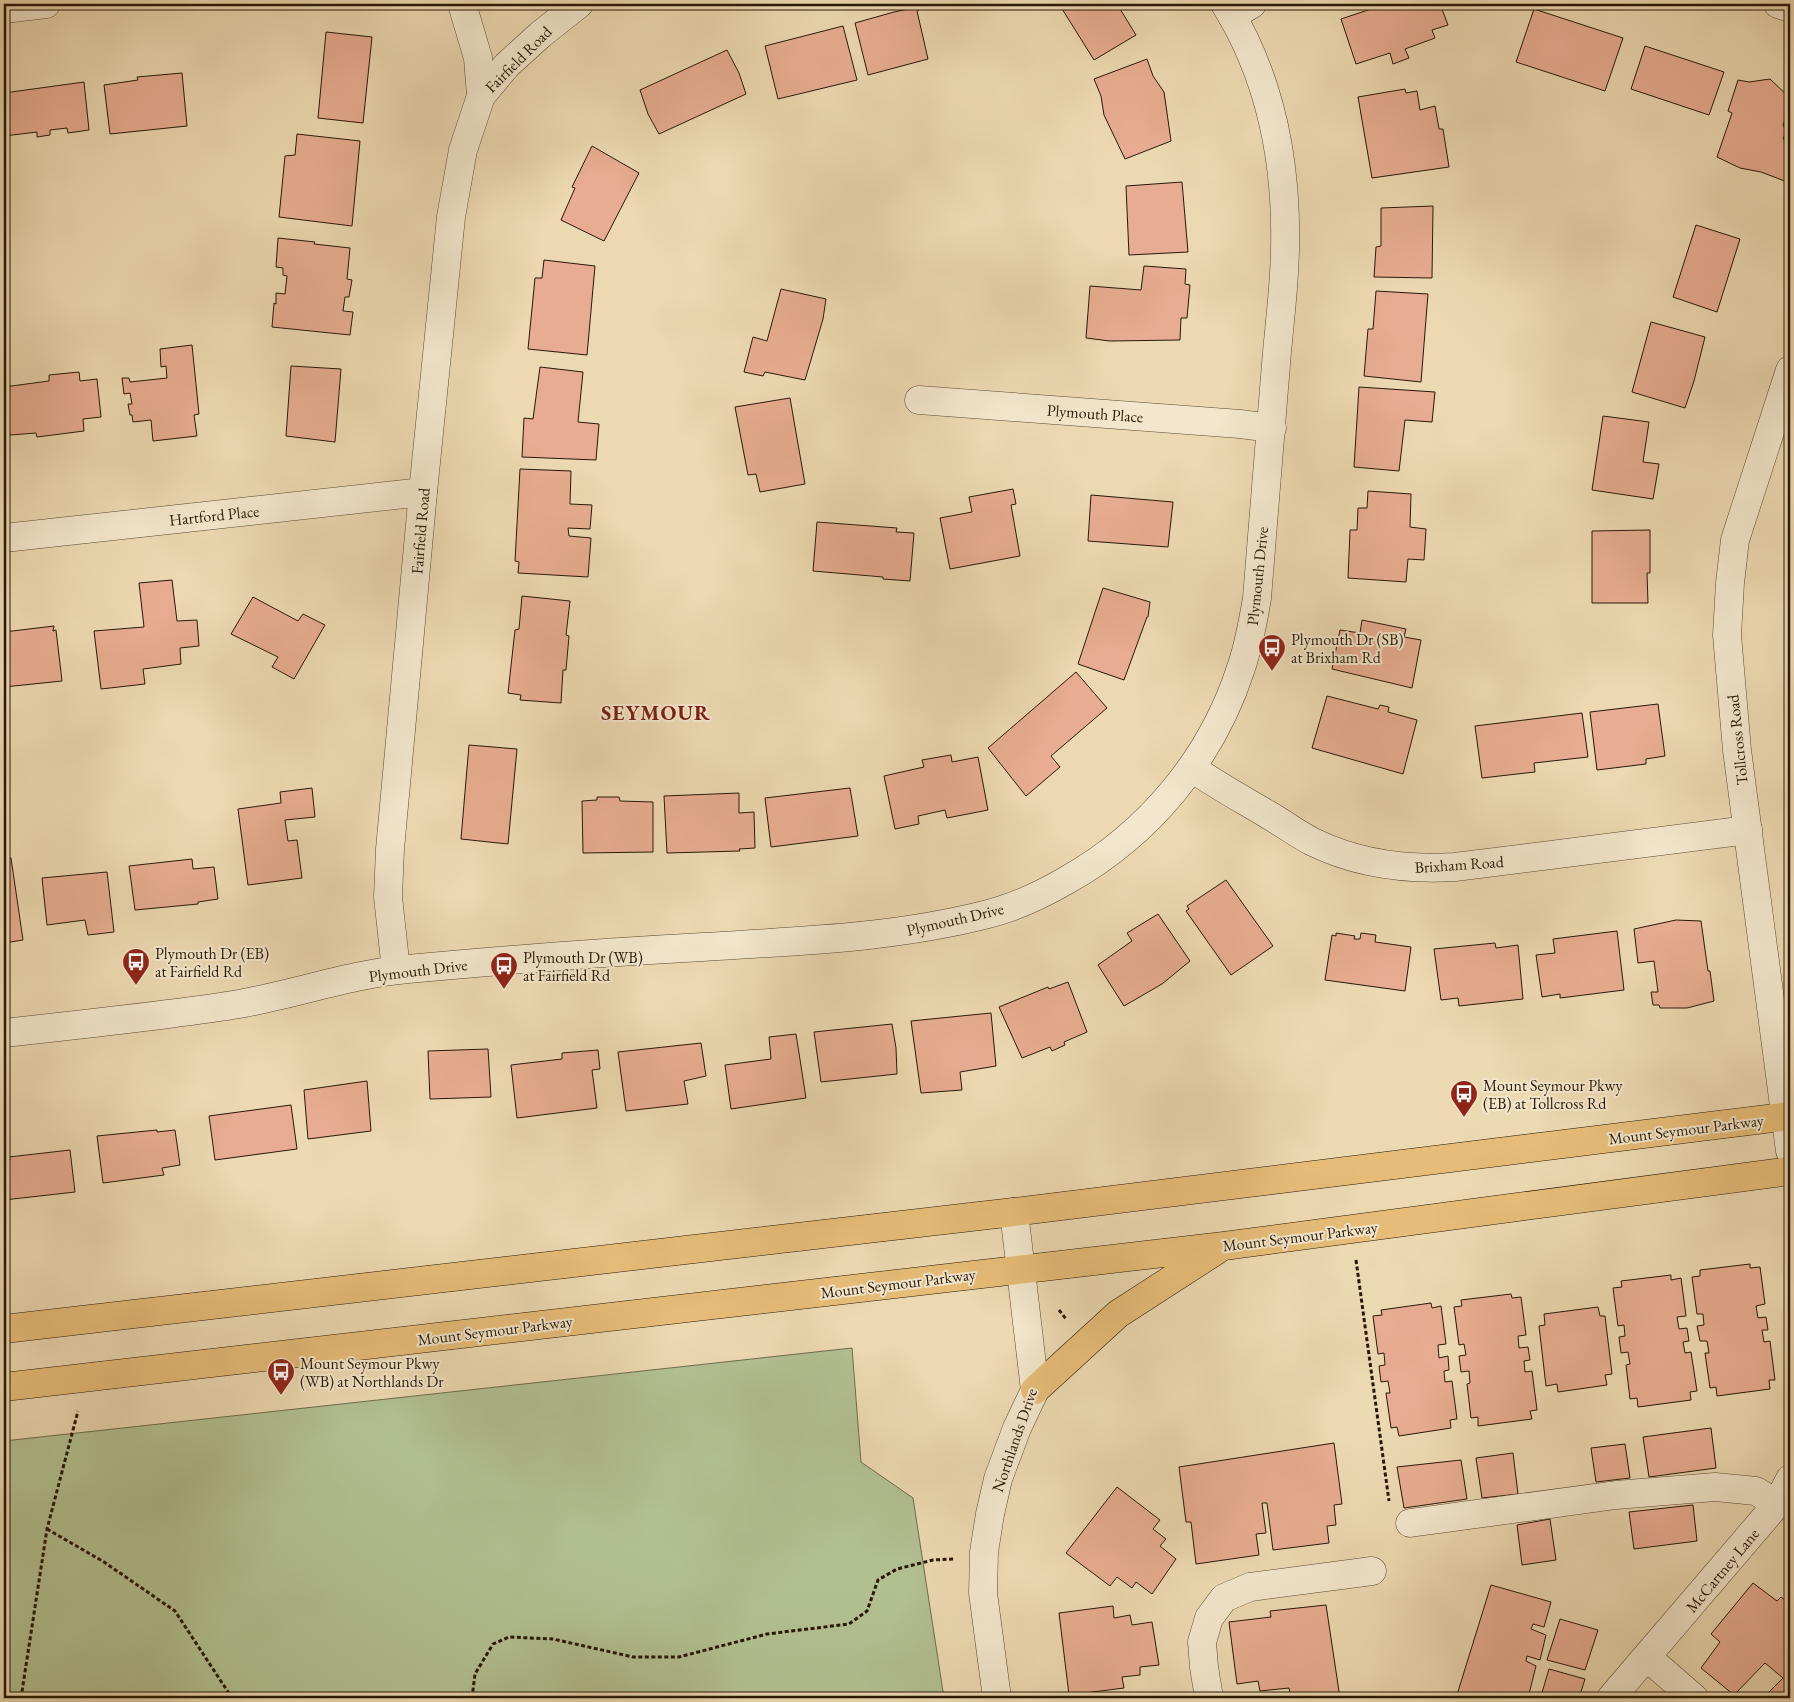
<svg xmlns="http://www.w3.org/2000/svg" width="1794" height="1702" viewBox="0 0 1794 1702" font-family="'EB Garamond',serif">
<rect width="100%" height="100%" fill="#ecd8b1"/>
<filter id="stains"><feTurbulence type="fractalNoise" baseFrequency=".004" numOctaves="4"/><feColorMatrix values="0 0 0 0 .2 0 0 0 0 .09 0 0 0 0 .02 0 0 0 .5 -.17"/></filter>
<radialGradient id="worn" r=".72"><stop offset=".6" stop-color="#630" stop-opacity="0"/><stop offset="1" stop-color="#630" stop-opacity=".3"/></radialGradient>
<!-- green -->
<polygon fill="#b2c091" stroke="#6d6c4c" points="852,1348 861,1462 913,1498 944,1698 4,1698 4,1441"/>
<!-- building -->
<g fill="#e7ac91" stroke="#281806">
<polygon points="1059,4 1117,4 1136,35 1094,60"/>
<polygon points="1386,4 1440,4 1448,25 1432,30 1435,38 1405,49 1409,58 1393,64 1390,53 1356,64 1341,19"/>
<polygon points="918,7 919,10 917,11 928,59 868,75 855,23 894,12"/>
<polygon points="1534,9 1623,38 1605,91 1516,62"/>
<polygon points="843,26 857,80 778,99 765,46"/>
<polygon points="326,32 372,37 363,123 318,118"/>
<polygon points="1645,46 1724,72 1709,115 1631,89"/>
<polygon points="727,50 739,73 746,94 659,134 648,114 640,90"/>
<polygon points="1147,59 1153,76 1164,92 1171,141 1125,159 1104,115 1101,96 1094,79"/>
<polygon points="182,73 187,126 110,134 104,85 138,80 137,77"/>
<polygon points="1770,79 1790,98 1790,106 1783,125 1786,131 1783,139 1790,142 1790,183 1761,172 1740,168 1717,157 1732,113 1728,111 1738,80 1749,82"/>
<polygon points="84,82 89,130 68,133 67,128 50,130 50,135 37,137 37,132 4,136 4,93"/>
<polygon points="1405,89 1406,93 1417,91 1420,110 1435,106 1439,129 1443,129 1449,167 1372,178 1358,97"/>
<polygon points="297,134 360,141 352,226 279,217 285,156 295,155"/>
<polygon points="592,146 639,173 604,241 561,220 575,188 572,187"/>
<polygon points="1182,182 1188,252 1129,255 1126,186"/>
<polygon points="1433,206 1432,278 1374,277 1376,247 1381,246 1381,208"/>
<polygon points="1696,225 1740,239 1717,312 1673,297"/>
<polygon points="278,238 315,242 314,244 350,248 347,279 352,280 349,297 345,297 343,311 353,312 350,335 272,327 274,303 276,304 276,293 285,294 287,276 283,275 283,268 276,267"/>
<polygon points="544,260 595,266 587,355 528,349 535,278 542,278"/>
<polygon points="1144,266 1186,269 1185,284 1190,285 1187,318 1181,318 1180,340 1110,341 1086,338 1090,286 1141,290"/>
<polygon points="781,289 826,299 823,319 805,380 765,372 763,376 744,372 753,337 767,341"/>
<polygon points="1376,291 1428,294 1421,382 1364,376 1368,329 1373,329"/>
<polygon points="1651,322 1705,337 1694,381 1685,408 1632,392"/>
<polygon points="192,345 199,414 194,415 197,436 153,441 151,420 133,422 132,415 130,415 128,404 132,404 130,393 124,394 122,378 129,378 130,382 167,378 166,366 161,367 160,349"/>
<polygon points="291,366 341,369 335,442 286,436"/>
<polygon points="540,367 583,372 578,422 599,424 596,460 522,457 524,418 533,419"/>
<polygon points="79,372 80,381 97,379 101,417 83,419 84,431 37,437 36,433 10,435 4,387 49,381 49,375"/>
<polygon points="1359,387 1435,392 1432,422 1405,420 1399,471 1354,467"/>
<polygon points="790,398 805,484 760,492 756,474 748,475 735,407"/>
<polygon points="1603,416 1649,422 1643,462 1659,464 1653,499 1592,490"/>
<polygon points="520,469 571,471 570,504 592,505 590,529 568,528 569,536 591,538 588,577 518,573 519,562 515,561"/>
<polygon points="1013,489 1016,504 1011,505 1020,556 950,569 940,518 972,512 969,497"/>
<polygon points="1368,491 1411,494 1410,527 1426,529 1424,560 1408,559 1406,582 1348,578 1350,530 1357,530 1358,508 1367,508"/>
<polygon points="1091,495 1173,502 1168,547 1088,541"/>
<polygon points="817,522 897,528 896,532 914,533 910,581 883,579 883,577 813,571"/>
<polygon points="1650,530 1650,573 1647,573 1648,603 1592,603 1592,531"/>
<polygon points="172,580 177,621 197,620 199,646 180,648 181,664 143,669 145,684 101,689 94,631 144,627 139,583"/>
<polygon points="1103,588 1150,602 1148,617 1147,617 1124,680 1078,664"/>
<polygon points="522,596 570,601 566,635 569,636 566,670 563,670 561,703 520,700 521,695 508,693 515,630 519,629"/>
<polygon points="253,597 298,621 303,614 325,625 294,679 272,667 278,657 231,634"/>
<polygon points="1362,620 1406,629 1404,637 1421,640 1412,688 1332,669 1340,630 1360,633"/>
<polygon points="54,626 53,631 56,630 62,681 4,687 4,632"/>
<polygon points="1076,672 1107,708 1051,756 1060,767 1026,796 988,748"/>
<polygon points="1327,696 1378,709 1380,705 1389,707 1388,712 1417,720 1403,774 1312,748"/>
<polygon points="1658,704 1665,756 1646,759 1646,764 1597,770 1590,712"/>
<polygon points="1582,713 1588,757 1534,763 1535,772 1482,778 1475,726"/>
<polygon points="469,745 517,749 508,844 461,839"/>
<polygon points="951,755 952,762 978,757 988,810 947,818 945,810 918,816 919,824 895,829 884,776 924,767 922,760"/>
<polygon points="312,788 315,817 285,820 288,841 297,840 302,878 248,885 238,809 281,803 280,792"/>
<polygon points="850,788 858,836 771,847 765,798"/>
<polygon points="739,793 739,813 754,812 755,848 739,849 740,851 667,853 664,796"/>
<polygon points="597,797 619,797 620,801 653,802 653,852 583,853 582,801 597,800"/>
<polygon points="11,858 23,940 4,943 4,859"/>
<polygon points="192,859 193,869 214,867 218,899 198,902 198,904 135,910 129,866"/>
<polygon points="107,872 114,932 88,935 85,920 47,925 42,878"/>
<polygon points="1226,880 1273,946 1231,975 1186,911 1189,909 1187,906"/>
<polygon points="1158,914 1190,961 1162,984 1124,1006 1098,965 1132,941 1127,933"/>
<polygon points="1676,920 1701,921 1708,971 1710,971 1714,1001 1687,1008 1660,1008 1659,1005 1653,1005 1651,992 1658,992 1654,961 1638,963 1634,929"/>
<polygon points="1617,931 1624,990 1560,998 1560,994 1542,997 1536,955 1555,953 1553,939"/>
<polygon points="1336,933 1355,936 1354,939 1360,939 1361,933 1376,935 1375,942 1411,947 1405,991 1325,980 1332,935 1336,936"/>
<polygon points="1495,943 1496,948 1518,945 1523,999 1459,1006 1458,998 1441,1000 1434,949"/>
<polygon points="1068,982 1087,1032 1064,1042 1065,1045 1052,1051 1050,1047 1022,1058 999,1007 1048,987 1049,989"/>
<polygon points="991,1013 996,1066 960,1072 962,1090 921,1093 911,1021"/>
<polygon points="892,1024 896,1048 897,1074 821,1082 814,1032"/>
<polygon points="796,1034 806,1098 731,1109 725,1065 771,1059 769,1037"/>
<polygon points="701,1043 706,1076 684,1081 688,1104 626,1111 618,1052"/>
<polygon points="488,1049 491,1097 430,1099 428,1051"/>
<polygon points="598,1050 600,1069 592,1070 597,1108 517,1118 511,1065 562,1059 562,1053"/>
<polygon points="367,1081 371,1131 308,1139 304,1090"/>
<polygon points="291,1105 297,1149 215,1160 209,1116"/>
<polygon points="157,1130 157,1132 175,1130 180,1165 162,1168 164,1175 103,1183 97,1136"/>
<polygon points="70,1150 75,1192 4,1200 4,1160 10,1160 9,1157"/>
<polygon points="1750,1264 1750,1268 1760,1267 1765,1304 1756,1306 1758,1318 1766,1317 1768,1330 1762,1330 1764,1342 1770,1341 1775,1380 1769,1380 1770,1389 1717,1396 1716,1387 1710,1388 1705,1353 1709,1353 1707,1341 1700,1341 1697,1326 1704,1325 1703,1314 1697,1314 1692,1277 1700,1276 1700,1270"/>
<polygon points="1671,1275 1671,1280 1681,1278 1686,1316 1677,1317 1679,1329 1687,1328 1689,1341 1683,1342 1685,1353 1691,1352 1697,1391 1690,1392 1691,1400 1638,1407 1637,1398 1630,1399 1626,1365 1630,1364 1628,1352 1621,1353 1619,1337 1625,1336 1624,1325 1618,1326 1613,1288 1622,1287 1621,1281"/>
<polygon points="1511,1294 1512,1298 1521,1297 1526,1335 1518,1336 1519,1348 1528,1347 1530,1360 1524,1361 1525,1372 1532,1371 1537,1410 1530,1411 1532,1419 1478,1426 1478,1417 1471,1418 1467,1384 1470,1383 1469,1371 1461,1372 1459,1356 1466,1355 1464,1344 1459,1345 1454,1307 1462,1306 1461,1300"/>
<polygon points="1431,1303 1432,1308 1441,1306 1446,1344 1438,1345 1439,1358 1448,1356 1449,1370 1444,1371 1445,1382 1452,1381 1457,1419 1450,1420 1451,1428 1399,1436 1397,1427 1391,1428 1386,1393 1390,1393 1388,1381 1381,1382 1379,1366 1385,1365 1384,1353 1378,1354 1373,1316 1382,1315 1381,1310"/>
<polygon points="1598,1307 1600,1316 1605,1316 1612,1374 1605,1375 1607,1385 1558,1392 1557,1384 1546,1386 1539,1326 1545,1325 1544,1314"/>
<polygon points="1711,1428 1716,1468 1649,1477 1643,1437"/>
<polygon points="1334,1443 1342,1504 1334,1505 1336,1525 1327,1526 1329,1543 1273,1550 1267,1503 1262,1503 1266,1533 1256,1534 1259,1555 1196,1564 1191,1522 1186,1522 1179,1467"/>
<polygon points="1625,1444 1630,1478 1596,1482 1591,1448"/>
<polygon points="1513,1453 1518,1494 1482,1498 1476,1458"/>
<polygon points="1461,1460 1467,1499 1404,1508 1397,1467"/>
<polygon points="1117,1487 1160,1520 1153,1529 1166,1539 1160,1546 1176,1559 1152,1594 1136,1582 1132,1588 1117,1577 1110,1586 1066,1553"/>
<polygon points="1693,1505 1697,1541 1634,1549 1629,1512"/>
<polygon points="1550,1519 1556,1560 1522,1565 1517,1525"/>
<polygon points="1753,1583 1777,1601 1781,1597 1790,1604 1790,1698 1763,1698 1783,1678 1765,1663 1734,1695 1701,1668 1720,1642 1711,1634"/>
<polygon points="1491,1585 1551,1602 1544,1627 1533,1624 1531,1629 1546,1635 1540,1660 1527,1656 1526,1661 1536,1666 1529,1694 1522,1695 1521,1698 1456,1698"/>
<polygon points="1326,1605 1340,1698 1246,1698 1290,1693 1289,1688 1260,1691 1258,1681 1237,1684 1229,1622 1271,1617 1270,1611"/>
<polygon points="1113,1606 1114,1618 1130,1615 1132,1625 1152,1622 1159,1665 1140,1667 1140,1675 1122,1677 1124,1688 1069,1695 1059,1613"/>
<polygon points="1560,1619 1598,1630 1585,1670 1547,1660"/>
<polygon points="1549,1669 1585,1679 1579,1698 1549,1698 1541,1696"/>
</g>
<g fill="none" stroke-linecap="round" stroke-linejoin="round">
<defs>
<g id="minor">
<polyline points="462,4 478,58 481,96"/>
<polyline points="1778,4 1790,8"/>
<polyline points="4,9 46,4"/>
<polyline points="1232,16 1252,4"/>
<polyline points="1790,370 1735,540 1730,583 1727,635 1737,750 1790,1151"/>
<polyline points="919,400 1240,424 1272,428"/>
<polyline points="4,538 423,492"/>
<path d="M 1192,768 C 1216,785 1242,799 1267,814 C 1283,823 1297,834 1313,842 C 1358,864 1405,870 1455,867 L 1748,830"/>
<polyline points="396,970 388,897 390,849 423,492 451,217 463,150 481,96 507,65 540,35 579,4"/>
<path d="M 4,1033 C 59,1027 113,1021 168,1014 C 192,1011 216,1008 239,1004 C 296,994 351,974 408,969 C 506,960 604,952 703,947 C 799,941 895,938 988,914 C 1016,907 1043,894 1067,880 C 1149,834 1212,758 1241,668 C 1249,645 1253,622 1257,598 C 1264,520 1270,442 1276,364 C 1278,339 1281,314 1283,288 C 1291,189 1278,89 1225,4"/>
<polyline points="1410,1523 1616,1495 1715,1487 1756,1491 1777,1504"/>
<polyline points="1648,1658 1694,1698"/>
<polyline points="997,1698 983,1593 984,1552 990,1514 998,1479 1017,1428 1035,1390 1014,1212"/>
<polyline points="1209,1698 1204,1667 1202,1642 1209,1618 1224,1598 1250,1587 1372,1571"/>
<polyline points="1611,1698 1777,1504 1790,1479"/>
</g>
<g id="major">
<polyline points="4,1329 1014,1212 1790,1116"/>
<polyline points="4,1387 1224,1246 1790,1171"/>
<polyline points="1035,1390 1118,1314 1217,1250"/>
</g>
</defs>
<!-- minor casing -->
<use href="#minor" stroke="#594831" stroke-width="29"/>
<!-- major casing -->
<use href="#major" stroke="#281806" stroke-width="29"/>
<!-- path -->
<g stroke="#281806" stroke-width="3" stroke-dasharray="4 2.5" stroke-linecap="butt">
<polyline points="1356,1260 1389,1501"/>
<polyline points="1059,1310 1066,1319"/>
<polyline points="47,1529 104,1562 175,1611 232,1698"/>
<polyline points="21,1698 47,1529 78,1411"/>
<polyline points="472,1698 475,1674 493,1644 509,1637 553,1639 633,1657 679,1657 767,1634 849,1624 867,1611 878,1580 897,1569 933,1560 954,1559"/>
</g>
<!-- minor -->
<use href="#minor" stroke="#f3e6cc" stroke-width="28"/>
<!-- major -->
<use href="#major" stroke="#e6bc78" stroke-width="28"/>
</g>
<!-- icons -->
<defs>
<symbol id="bus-pin" viewBox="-11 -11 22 30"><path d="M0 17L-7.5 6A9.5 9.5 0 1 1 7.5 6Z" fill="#8f2418" stroke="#f3e6cc"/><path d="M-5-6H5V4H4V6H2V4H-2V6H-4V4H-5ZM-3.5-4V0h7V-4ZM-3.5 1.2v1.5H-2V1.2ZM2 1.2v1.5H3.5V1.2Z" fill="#fff"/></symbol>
</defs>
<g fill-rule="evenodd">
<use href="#bus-pin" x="1256" y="632" width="32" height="43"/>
<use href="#bus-pin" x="120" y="946" width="32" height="43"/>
<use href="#bus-pin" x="488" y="950" width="32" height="43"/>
<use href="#bus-pin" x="1448" y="1078" width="32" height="43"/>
<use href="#bus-pin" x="265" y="1356" width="32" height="43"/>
</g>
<g text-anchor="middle" stroke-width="4" stroke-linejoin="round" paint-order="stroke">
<!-- street labels -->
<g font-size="16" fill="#281806" stroke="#f3e6cc">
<text transform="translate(518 59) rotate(-45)" y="6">Fairfield Road</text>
<text transform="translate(1095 413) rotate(4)" y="6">Plymouth Place</text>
<text transform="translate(214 515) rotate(-6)" y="6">Hartford Place</text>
<text transform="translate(420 531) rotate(-85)" y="6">Fairfield Road</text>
<text transform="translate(1257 576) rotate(-84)" y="6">Plymouth Drive</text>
<text transform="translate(1737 740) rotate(-96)" y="6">Tollcross Road</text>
<text transform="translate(1459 864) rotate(-4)" y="6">Brixham Road</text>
<text transform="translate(955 919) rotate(-13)" y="6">Plymouth Drive</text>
<text transform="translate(418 970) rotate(-7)" y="6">Plymouth Drive</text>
<text transform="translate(1686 1129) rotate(-7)" y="6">Mount Seymour Parkway</text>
<text transform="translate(1300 1236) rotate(-7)" y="6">Mount Seymour Parkway</text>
<text transform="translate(898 1283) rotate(-7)" y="6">Mount Seymour Parkway</text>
<text transform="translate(495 1330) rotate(-7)" y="6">Mount Seymour Parkway</text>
<text transform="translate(1014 1440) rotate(-71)" y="6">Northlands Drive</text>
<text transform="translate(1722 1570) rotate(-50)" y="6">McCartney Lane</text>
</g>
<!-- poi labels -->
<g font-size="16" fill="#281806" stroke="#f3e6cc" text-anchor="start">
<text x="1291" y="645">Plymouth Dr (SB)<tspan x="1291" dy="18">at Brixham Rd</tspan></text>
<text x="155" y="959">Plymouth Dr (EB)<tspan x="155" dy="18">at Fairfield Rd</tspan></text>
<text x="523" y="963">Plymouth Dr (WB)<tspan x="523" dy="18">at Fairfield Rd</tspan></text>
<text x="1483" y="1091">Mount Seymour Pkwy<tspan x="1483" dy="18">(EB) at Tollcross Rd</tspan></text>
<text x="300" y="1369">Mount Seymour Pkwy<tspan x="300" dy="18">(WB) at Northlands Dr</tspan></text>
</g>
<!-- district labels -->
<g font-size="21" font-weight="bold" letter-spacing="1" fill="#7a1f14" stroke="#f3e6cc">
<text x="656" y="720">SEYMOUR</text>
</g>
</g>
<!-- margin -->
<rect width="1794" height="1702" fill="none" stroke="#ecd8b1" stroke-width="20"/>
<rect x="5" y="5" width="1784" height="1692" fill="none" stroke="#281806" stroke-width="2.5"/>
<rect x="10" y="10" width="1774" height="1682" fill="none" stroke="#281806"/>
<rect width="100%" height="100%" filter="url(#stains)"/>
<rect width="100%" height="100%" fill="url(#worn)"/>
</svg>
